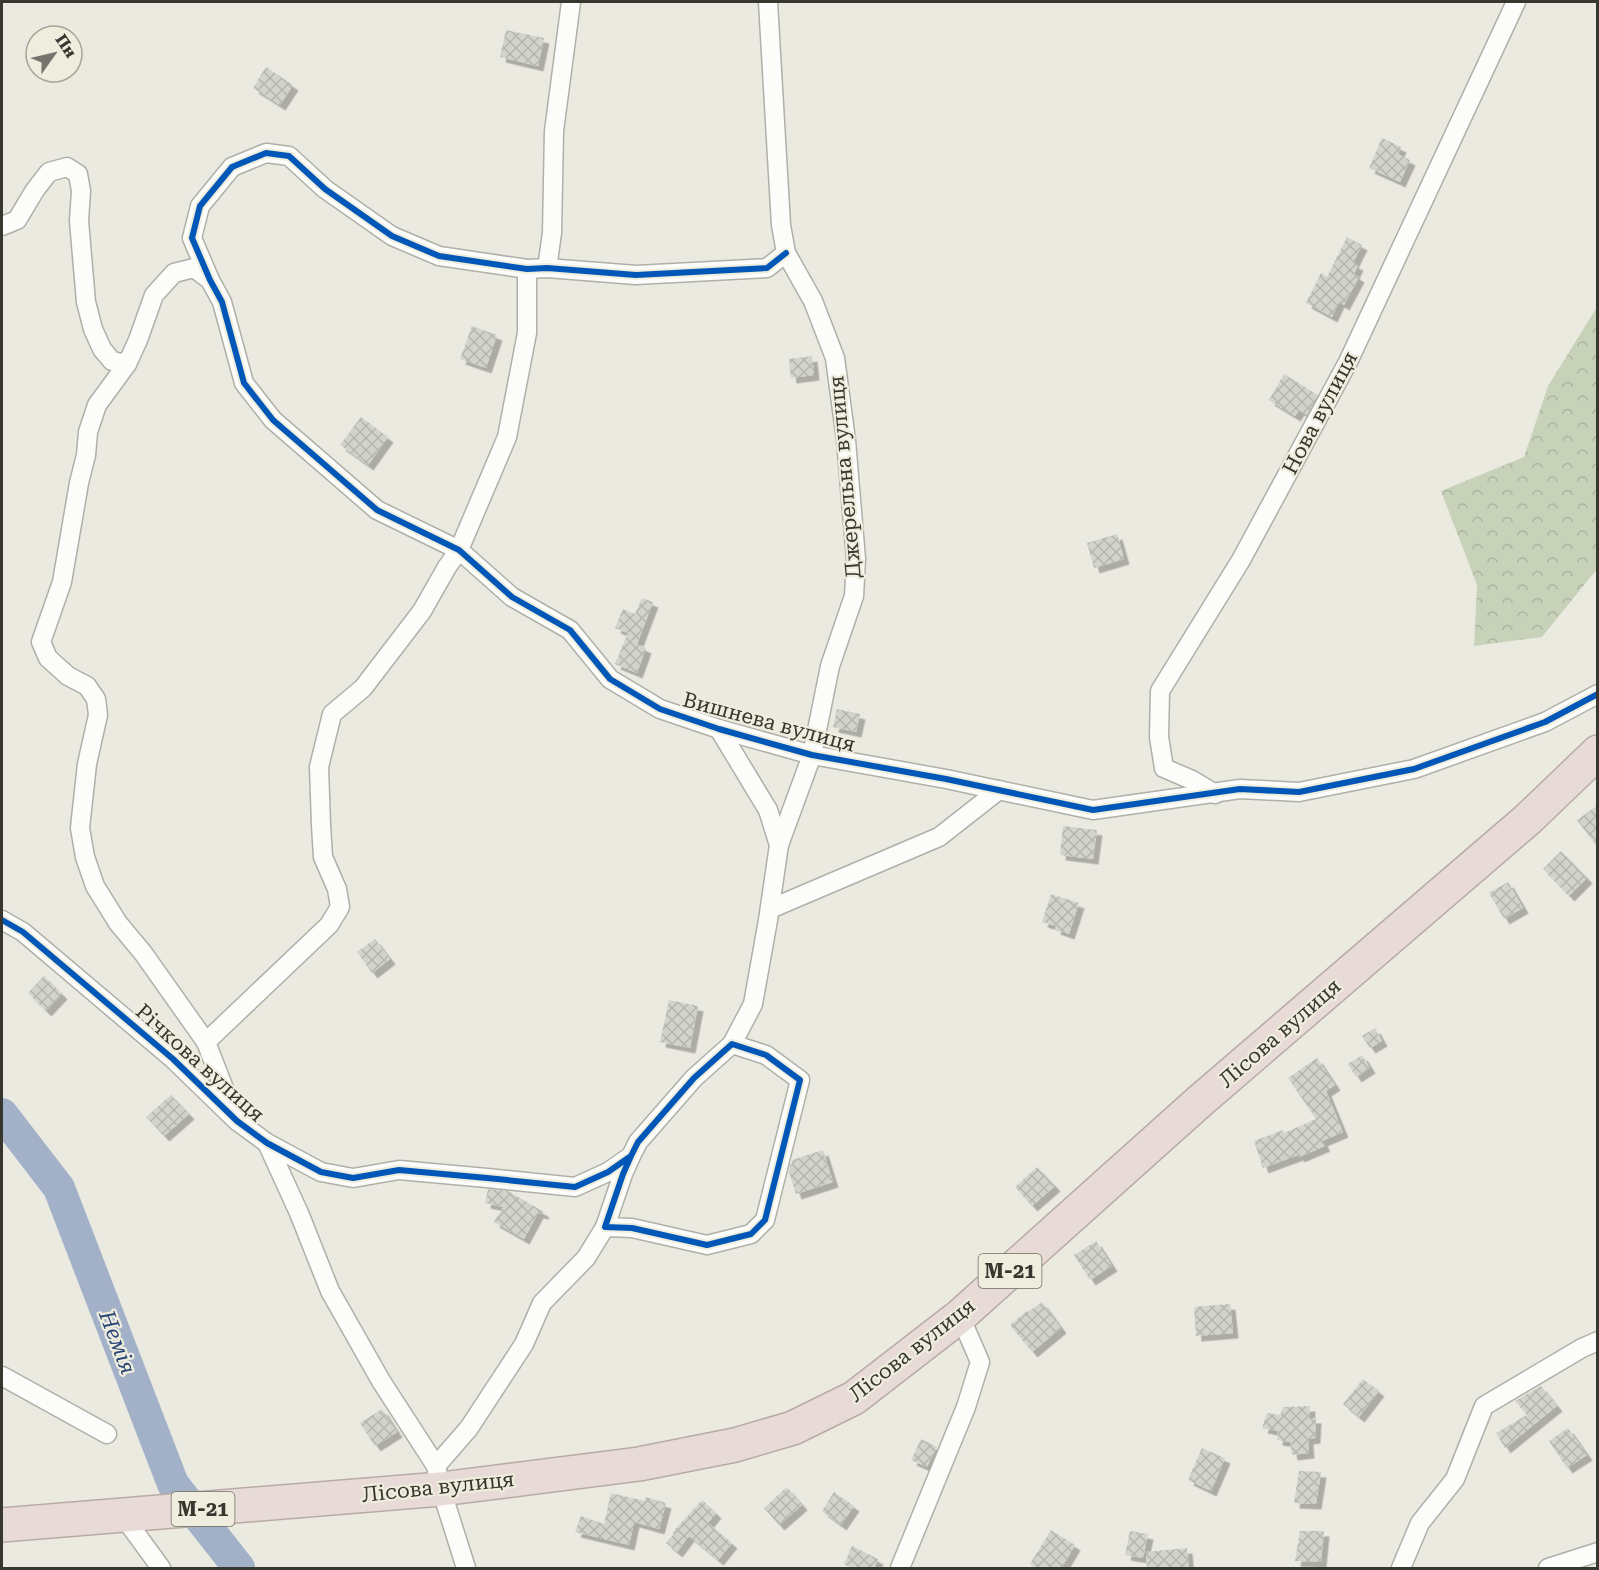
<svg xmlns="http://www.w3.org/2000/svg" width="1599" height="1570" viewBox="0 0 1599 1570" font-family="'Roboto Serif',serif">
<defs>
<pattern id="forest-crowns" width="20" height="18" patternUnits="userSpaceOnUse" patternTransform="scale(1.5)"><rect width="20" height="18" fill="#c7d2b9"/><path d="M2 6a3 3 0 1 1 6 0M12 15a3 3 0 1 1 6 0" fill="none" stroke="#acb59f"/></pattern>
<pattern id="building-cross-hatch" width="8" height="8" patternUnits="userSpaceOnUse" patternTransform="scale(1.5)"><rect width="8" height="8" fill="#d3d3cc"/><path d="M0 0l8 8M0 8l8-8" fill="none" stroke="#b6b6b0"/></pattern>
<filter id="shadow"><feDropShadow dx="5.5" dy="5.5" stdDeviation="0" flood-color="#0004"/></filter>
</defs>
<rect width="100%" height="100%" fill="#ebeae1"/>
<!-- forest -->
<polygon fill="url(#forest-crowns)" points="1597,307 1597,569 1542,637 1474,646 1477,585 1441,491 1524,457 1548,386"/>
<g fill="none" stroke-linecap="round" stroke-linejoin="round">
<!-- river -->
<polyline stroke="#a2b1c8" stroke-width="32" points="2,1114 59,1188 173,1484 239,1568"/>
</g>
<!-- building -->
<g fill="url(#building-cross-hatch)" filter="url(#shadow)">
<polygon points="506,30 544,38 538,66 500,57"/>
<polygon points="266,67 293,85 280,105 253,88"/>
<polygon points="1382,138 1401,147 1398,154 1410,160 1400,182 1369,168"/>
<polygon points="1347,237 1362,245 1353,263 1358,265 1354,274 1359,277 1344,305 1339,302 1332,317 1306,303 1321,273 1327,277"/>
<polygon points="472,326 497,335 486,368 460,359"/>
<polygon points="812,356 814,375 791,378 789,359"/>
<polygon points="1284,374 1318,395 1307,415 1299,410 1295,416 1269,400"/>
<polygon points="361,417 388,437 368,465 340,445"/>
<polygon points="1117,534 1124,559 1094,568 1087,543"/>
<polygon points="642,598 653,602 637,644 646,648 637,673 615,664 628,633 615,628 623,609 635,614"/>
<polygon points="837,709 860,714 856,732 833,727"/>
<polygon points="1598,805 1598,848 1577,820"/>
<polygon points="1063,826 1097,830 1093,859 1060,855"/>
<polygon points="1561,851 1587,878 1569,896 1543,869"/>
<polygon points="1508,882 1523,908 1504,919 1489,893"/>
<polygon points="1051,894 1079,903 1069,934 1055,929 1056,926 1042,922"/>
<polygon points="375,939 390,959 372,973 357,952"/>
<polygon points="44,976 62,994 46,1011 28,993"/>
<polygon points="669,1000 698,1006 690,1048 660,1042"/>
<polygon points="1375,1028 1382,1041 1370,1048 1362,1036"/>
<polygon points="1362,1055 1370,1068 1356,1077 1348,1064"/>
<polygon points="1317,1058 1335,1085 1326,1091 1343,1132 1322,1141 1325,1146 1299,1157 1298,1155 1263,1168 1254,1141 1283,1130 1284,1133 1316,1119 1288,1078"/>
<polygon points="171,1095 189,1114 164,1136 146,1117"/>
<polygon points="823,1150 833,1182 796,1194 789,1172 790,1165 792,1164 792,1160"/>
<polygon points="1037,1167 1055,1186 1032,1206 1015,1187"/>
<polygon points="488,1189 508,1191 544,1212 543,1214 538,1213 524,1239 494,1222 503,1207 485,1203"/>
<polygon points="1096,1241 1112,1266 1090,1280 1074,1255"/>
<polygon points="1042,1302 1061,1328 1032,1352 1010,1325 1027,1311 1028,1312"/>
<polygon points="1230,1304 1233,1333 1196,1336 1194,1307"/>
<polygon points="1363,1379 1379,1391 1359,1417 1343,1404"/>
<polygon points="1541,1386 1557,1406 1505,1448 1496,1433 1527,1415 1515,1401"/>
<polygon points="1310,1406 1309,1418 1316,1418 1315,1438 1308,1439 1309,1453 1292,1455 1290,1442 1277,1440 1278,1431 1262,1428 1267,1413 1280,1415 1283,1407"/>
<polygon points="382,1409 397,1432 375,1446 360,1423"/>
<polygon points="1568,1428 1587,1455 1567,1468 1549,1441"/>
<polygon points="921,1439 937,1447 927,1467 911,1460"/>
<polygon points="1202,1448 1225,1458 1211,1491 1188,1480"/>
<polygon points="1299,1471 1321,1472 1316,1504 1294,1503"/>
<polygon points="787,1487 802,1505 779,1525 764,1508"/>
<polygon points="834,1492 854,1506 841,1525 822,1511"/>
<polygon points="611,1493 645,1501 646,1497 666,1503 659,1529 634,1522 629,1545 575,1532 581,1516 604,1524"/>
<polygon points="702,1500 716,1513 708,1523 732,1543 718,1560 689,1536 677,1552 666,1543 674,1534 672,1533"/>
<polygon points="1051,1530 1075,1545 1061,1569 1037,1569 1030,1564"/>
<polygon points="1130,1531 1148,1534 1143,1558 1125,1555"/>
<polygon points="1300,1531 1324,1531 1321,1562 1295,1561"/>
<polygon points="852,1546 878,1559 874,1569 853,1569 844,1564"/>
<polygon points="1187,1548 1189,1569 1147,1569 1146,1552"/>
</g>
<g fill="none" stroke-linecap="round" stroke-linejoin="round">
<defs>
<g id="street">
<polyline points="768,2 781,225 786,253 813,301 835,358 846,440 856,559 854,596 830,666 812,755 779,845"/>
<polyline points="2,226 17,220 35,190 49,172 67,167 78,174 81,191 79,221 86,302 93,329 102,349 112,361 127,364 138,340 154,295 174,273 194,268 210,280"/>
<polyline points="786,253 767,268 636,275 547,268 527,269 439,256 392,236 325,189 289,156 266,153 232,167 200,206 192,238 210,280 222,302 244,383 273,420 377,510 459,550 512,597 570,630 610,679 660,709 719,729 812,755 946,779 1093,810 1240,789 1299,792 1414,769 1545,722 1598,694"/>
<polyline points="547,268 552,233 554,131 571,2"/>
<polyline points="127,364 97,405 88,432 86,455 79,483 62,582 41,642 48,658 68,676 87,686 96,699 98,715 87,764 80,828 85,857 95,886 118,923 143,953 206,1042 234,1114"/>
<polyline points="719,729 768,810 779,845 768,920 753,1004 732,1044"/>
<polyline points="1215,794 1192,780 1164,768 1159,737 1160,691 1241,560 1348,362 1516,2"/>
<polyline points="770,909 939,837 999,790"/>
<polyline points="2,920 23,932 173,1059 237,1121 267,1143 321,1172 353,1178 399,1170 487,1178 575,1187 608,1172 631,1156 638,1142 694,1078 732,1044 766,1055 800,1080 765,1220 751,1234 707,1245 632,1228 605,1227 623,1174 631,1156"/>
<polyline points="206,1042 329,925 340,907 337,889 323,857 321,825 319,767 332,714 363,688 422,611 447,567 459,550 507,437 527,333 527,269"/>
<polyline points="267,1143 299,1213 330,1291 381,1381 436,1466 441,1489 466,1568"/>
<polyline points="2,1376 107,1434"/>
<polyline points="436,1466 469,1428 524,1344 542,1303 586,1258 605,1227"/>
<polyline points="123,1516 161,1568"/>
<polyline points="900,1568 966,1407 980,1362 960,1316"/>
<polyline points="1401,1568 1420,1523 1455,1479 1484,1406 1582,1348 1598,1341"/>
<polyline points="1548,1568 1598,1552"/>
</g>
<polyline id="highway" points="2,1525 441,1489 639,1464 735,1445 793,1428 854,1398 960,1316 1200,1101 1527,820 1598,752"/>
</defs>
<!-- street casing -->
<use href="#street" stroke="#b0afa8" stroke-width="21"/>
<!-- highway casing -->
<use href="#highway" stroke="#b9aba4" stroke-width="36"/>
<!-- street -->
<use href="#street" stroke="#fcfcfa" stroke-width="18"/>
<!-- highway -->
<use href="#highway" stroke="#e7dad7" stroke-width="33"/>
<defs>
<g id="cycleway">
<polyline points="786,253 767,268 636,275 547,268 527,269 439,256 392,236 325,189 289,156 266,153 232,167 200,206 192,238 210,280 222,302 244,383 273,420 377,510 459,550 512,597 570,630 610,679 660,709 719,729 812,755 946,779 1093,810 1240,789 1299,792 1414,769 1545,722 1598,694"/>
<polyline points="2,920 23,932 173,1059 237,1121 267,1143 321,1172 353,1178 399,1170 487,1178 575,1187 608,1172 631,1156 638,1142 694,1078 732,1044 766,1055 800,1080 765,1220 751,1234 707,1245 632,1228 605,1227 623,1174 631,1156"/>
</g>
</defs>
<!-- cycleway casing -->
<use href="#cycleway" stroke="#efeddd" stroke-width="10"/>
<!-- cycleway -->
<use href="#cycleway" stroke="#0057b8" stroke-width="6"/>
</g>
<g text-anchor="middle" stroke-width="4.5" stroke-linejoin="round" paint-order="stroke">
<!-- shield labels -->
<g fill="#efeddd" stroke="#6e6d63" stroke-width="1.5">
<rect x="978.5" y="1254" width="63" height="34" rx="4.5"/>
<rect x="171.5" y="1492" width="63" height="34" rx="4.5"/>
</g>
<g font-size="20" font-weight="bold" fill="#37362f">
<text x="1010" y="1278">М-21</text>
<text x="203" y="1516">М-21</text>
</g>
<!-- street labels -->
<g font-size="21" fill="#37362f" stroke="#efeddd">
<text transform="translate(1320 413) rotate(-62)" y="7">Нова вулиця</text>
<text transform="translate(845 477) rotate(-95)" y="7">Джерельна вулиця</text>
<text transform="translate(769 722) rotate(15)" y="7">Вишнева вулиця</text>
<text transform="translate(1280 1033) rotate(-41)" y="7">Лісова вулиця</text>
<text transform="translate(200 1063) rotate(42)" y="7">Річкова вулиця</text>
<text transform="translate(912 1350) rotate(-38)" y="7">Лісова вулиця</text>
<text transform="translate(438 1487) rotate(-6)" y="7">Лісова вулиця</text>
</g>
<!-- water labels -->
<g font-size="22" font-style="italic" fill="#294777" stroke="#efeddd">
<text transform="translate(118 1342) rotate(69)" y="8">Немія</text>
</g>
</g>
<!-- border -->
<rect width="1599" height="1570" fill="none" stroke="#37362f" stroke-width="6"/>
<!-- north arrow -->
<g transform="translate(54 54) rotate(56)"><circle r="28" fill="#efeddd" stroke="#a5a497" stroke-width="1.5"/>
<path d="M0-4.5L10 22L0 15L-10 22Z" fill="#76756d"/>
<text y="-9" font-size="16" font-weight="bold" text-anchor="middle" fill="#37362f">Пн</text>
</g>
</svg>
